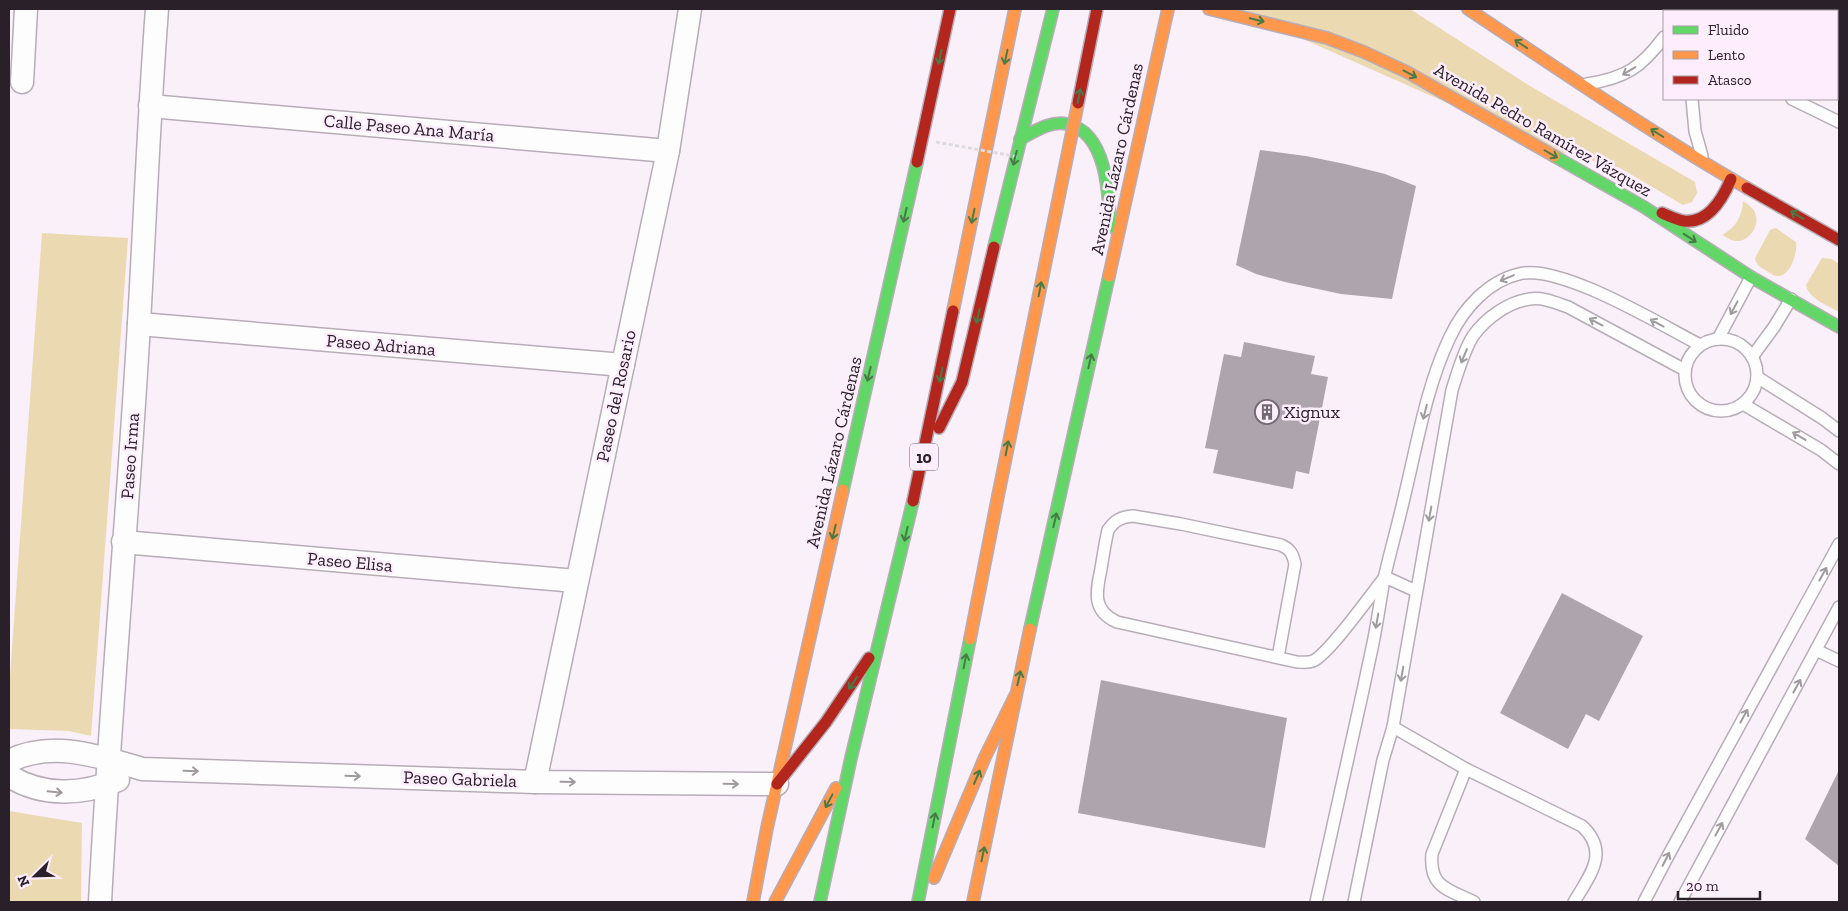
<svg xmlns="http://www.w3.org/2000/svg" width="1848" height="911" viewBox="0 0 1848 911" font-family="'Zilla Slab',serif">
<rect width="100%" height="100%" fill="#faf0fa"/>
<!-- green -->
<g fill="#ebd9b2">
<polygon points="1235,9 1410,9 1530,86 1695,182 1697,193 1692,202 1683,205 1620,168 1556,151"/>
<path d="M 1743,201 C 1749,205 1755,209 1756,216 C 1759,227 1748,242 1736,241 C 1731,241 1726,237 1722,235 C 1736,227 1742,217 1743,201 Z"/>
<path d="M 1776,228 L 1796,242 C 1798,251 1791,274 1780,276 C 1774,277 1769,272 1765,270 C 1759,267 1756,264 1755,258 L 1770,230 Z"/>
<polygon points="42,233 128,238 91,736 69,731 9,729 9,690"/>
<path d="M 1822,258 L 1832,259 L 1839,264 L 1839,312 C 1827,305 1809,299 1806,285 Z"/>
<polygon points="9,811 82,823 81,902 9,902"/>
</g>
<!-- building -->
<g fill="#aea4ae">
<polygon points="1260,150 1306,156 1345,164 1385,174 1416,186 1392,299 1341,294 1285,282 1256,274 1236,265"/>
<polygon points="1244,342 1315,356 1311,374 1328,377 1309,474 1296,471 1293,489 1213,473 1218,450 1205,448 1224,354 1241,357"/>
<polygon points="1562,593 1643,636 1599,721 1586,714 1568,749 1500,713"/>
<polygon points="1101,680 1287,718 1265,848 1078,813"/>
<polygon points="1839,770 1839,866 1805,839"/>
</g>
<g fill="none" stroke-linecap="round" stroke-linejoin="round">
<defs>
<g id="lane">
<polyline points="1684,11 1686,9"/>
<polyline points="1702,11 1703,9"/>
<polyline points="1767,11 1768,9"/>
<path d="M 1587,84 C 1625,78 1641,68 1664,37"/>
<polyline points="1692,99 1695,131 1702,156"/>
<polyline points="1792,99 1839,122"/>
<polyline points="1718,339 1751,277"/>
<circle cx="1721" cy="375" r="36"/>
<polyline points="1752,357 1774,327 1791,299"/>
<polyline points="1757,377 1822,418 1839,431"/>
<polyline points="1743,404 1821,450 1839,464"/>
<polyline points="1816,650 1839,661"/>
<path d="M 1278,657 L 1295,564 C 1293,554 1290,549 1281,545 L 1181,524 L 1133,516 C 1121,517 1115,520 1108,530 C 1105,543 1103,556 1101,569 C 1096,592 1092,611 1117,622 L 1297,662 C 1303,662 1308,663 1313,661 C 1330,653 1371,594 1385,577 L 1416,591"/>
<path d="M 1393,727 L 1466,769 L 1582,826 C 1610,852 1590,875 1574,902"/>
<path d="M 1466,769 L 1432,854 C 1429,888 1448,889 1474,902"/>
<path d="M 1316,902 C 1335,818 1354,733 1372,648 C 1377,625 1380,602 1384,579 C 1390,552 1398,525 1404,498 C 1417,445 1426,387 1450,337 C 1463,309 1488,281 1519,274 C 1560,263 1661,325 1700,345"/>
<path d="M 1354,902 L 1383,760 L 1393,727 L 1452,390 C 1458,372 1463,352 1473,336 C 1486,318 1508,302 1530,299 C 1543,297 1556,303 1568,307 L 1685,370"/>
<polyline points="1644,902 1668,856 1839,544"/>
<polyline points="1680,902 1839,607"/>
</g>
<g id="street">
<polyline points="22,82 26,9"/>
<polyline points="150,106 668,151"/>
<polyline points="139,324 623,365"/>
<polyline points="123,542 576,581"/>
<path d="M 9,761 C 53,740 98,756 142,769 L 535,782 L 777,784"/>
<path d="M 9,776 C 43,797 82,795 118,780"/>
<polyline points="535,782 668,151 690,9"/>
<path d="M 100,902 C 110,709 128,516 139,323 C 145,218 149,114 157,9"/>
</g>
<g id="fast">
<path d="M 1020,139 C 1034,132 1051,120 1067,124 C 1107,132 1109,195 1110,227"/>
<polyline points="1554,156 1644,207 1751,277 1839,327"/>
<polyline points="994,247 1053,9"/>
<polyline points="843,490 917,162"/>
<polyline points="1030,629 1109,276"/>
<polyline points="820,902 851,758 913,501"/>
<polyline points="918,902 970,639"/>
</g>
<g id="slow">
<polyline points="1209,9 1327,38 1364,52 1407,72 1554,156"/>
<path d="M 1468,9 C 1560,70 1651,133 1747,188"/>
<polyline points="1109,276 1168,9"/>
<polyline points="953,311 1015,9"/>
<polyline points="970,639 998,496"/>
<polyline points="934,878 985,757 1015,696"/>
<polyline points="753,902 767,828 843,490"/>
<polyline points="775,902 836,788"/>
<polyline points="973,902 1030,629"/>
</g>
<g id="jam">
<polyline points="917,162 950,9"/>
<polyline points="1747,188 1839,240"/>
<path d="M 1662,213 C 1669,216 1677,220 1684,221 C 1709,224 1723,198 1731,179"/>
<polyline points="939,428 962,382 994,247"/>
<polyline points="913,501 953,311"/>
<polyline points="777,784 826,722 869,658"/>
</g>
</defs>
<!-- lane casing -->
<use href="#lane" stroke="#b7adb7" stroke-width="14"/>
<!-- street casing -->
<use href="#street" stroke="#b7adb7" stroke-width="25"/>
<!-- fast casing -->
<use href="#fast" stroke="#b7adb7" stroke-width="14"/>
<!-- slow casing -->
<use href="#slow" stroke="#b7adb7" stroke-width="14"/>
<!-- jam casing -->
<use href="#jam" stroke="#b7adb7" stroke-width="14"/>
<!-- lane -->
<use href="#lane" stroke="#fefdfe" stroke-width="11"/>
<!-- street -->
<use href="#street" stroke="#fefdfe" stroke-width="22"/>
<!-- fast -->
<use href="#fast" stroke="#63d668" stroke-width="11"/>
<!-- slow -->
<use href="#slow" stroke="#ff974d" stroke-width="11"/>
<!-- jam -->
<use href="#jam" stroke="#b3261e" stroke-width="11"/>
<defs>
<polyline id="slow-bridge" points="998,496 1078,103"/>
<polyline id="jam-bridge" points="1078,103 1097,9"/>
</defs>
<!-- slow-bridge casing -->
<use href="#slow-bridge" stroke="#b7adb7" stroke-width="14" stroke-linecap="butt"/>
<!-- jam-bridge casing -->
<use href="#jam-bridge" stroke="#b7adb7" stroke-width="14" stroke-linecap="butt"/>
<!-- path-bridge -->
<polyline stroke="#dedbde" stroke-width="3" stroke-dasharray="4 2.5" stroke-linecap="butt" points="936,142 1019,157"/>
<!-- slow-bridge -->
<use href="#slow-bridge" stroke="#ff974d" stroke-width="11"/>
<!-- jam-bridge -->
<use href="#jam-bridge" stroke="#b3261e" stroke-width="11"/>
</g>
<!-- one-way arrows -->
<defs><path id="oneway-shaft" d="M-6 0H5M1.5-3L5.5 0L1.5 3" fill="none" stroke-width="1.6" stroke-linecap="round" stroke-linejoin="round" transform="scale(1.25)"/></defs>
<g stroke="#467b48">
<use href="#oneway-shaft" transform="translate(1257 20) rotate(13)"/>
<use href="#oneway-shaft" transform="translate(1521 44) rotate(-146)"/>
<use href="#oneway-shaft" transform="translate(940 57) rotate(102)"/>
<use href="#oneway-shaft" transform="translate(1006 57) rotate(102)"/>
<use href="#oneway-shaft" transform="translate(1410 74) rotate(28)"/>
<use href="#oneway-shaft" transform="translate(1079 96) rotate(-79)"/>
<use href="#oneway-shaft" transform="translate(1657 133) rotate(-148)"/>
<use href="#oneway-shaft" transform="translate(1551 154) rotate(30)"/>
<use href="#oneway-shaft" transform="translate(1015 158) rotate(104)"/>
<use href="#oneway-shaft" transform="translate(905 215) rotate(103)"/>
<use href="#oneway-shaft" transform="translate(1797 215) rotate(-149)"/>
<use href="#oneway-shaft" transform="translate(973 216) rotate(102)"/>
<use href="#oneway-shaft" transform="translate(1690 238) rotate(33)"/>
<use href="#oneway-shaft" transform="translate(1040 289) rotate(-79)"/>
<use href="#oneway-shaft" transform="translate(978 316) rotate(103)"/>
<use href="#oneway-shaft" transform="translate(1090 361) rotate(-77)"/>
<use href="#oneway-shaft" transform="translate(869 374) rotate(103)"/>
<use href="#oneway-shaft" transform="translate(941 375) rotate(102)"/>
<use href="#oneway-shaft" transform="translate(1007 448) rotate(-79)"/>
<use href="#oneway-shaft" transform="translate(1055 520) rotate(-77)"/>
<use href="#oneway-shaft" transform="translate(834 532) rotate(103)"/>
<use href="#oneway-shaft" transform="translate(906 534) rotate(103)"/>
<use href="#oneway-shaft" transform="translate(965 661) rotate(-79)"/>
<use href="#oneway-shaft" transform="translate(1019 678) rotate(-77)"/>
<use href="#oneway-shaft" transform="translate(853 683) rotate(124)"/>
<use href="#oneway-shaft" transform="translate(977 777) rotate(-67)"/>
<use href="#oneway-shaft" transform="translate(829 801) rotate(118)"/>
<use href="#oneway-shaft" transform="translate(934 820) rotate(-79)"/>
<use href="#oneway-shaft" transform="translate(983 854) rotate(-78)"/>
</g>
<g stroke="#9f9a9e">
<use href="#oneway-shaft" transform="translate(1629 71) rotate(149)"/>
<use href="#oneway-shaft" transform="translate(1507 278) rotate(157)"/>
<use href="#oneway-shaft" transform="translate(1734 308) rotate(118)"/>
<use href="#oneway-shaft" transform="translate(1596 322) rotate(-152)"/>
<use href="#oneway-shaft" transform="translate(1657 323) rotate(-152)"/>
<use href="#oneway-shaft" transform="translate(1464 356) rotate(113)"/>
<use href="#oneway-shaft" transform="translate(1425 412) rotate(104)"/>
<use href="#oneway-shaft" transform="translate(1799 436) rotate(-149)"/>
<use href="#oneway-shaft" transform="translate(1430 514) rotate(100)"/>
<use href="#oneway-shaft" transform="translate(1823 574) rotate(-61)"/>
<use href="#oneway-shaft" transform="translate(1377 621) rotate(100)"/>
<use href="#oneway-shaft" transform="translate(1402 674) rotate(100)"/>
<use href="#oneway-shaft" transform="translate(1797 686) rotate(-61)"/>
<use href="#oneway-shaft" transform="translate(1744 716) rotate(-61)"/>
<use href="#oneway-shaft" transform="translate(191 771) rotate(2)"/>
<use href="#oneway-shaft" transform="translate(353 776) rotate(2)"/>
<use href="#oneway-shaft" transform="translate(568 782) rotate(1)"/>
<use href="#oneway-shaft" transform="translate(731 784) rotate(1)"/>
<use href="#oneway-shaft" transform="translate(55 792) rotate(6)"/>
<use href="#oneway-shaft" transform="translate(1719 829) rotate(-61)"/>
<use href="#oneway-shaft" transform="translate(1666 859) rotate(-63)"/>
</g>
<!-- icons -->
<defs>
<symbol id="building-ring" viewBox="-11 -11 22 22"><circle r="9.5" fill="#fdedfd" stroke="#736972" stroke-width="1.5"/><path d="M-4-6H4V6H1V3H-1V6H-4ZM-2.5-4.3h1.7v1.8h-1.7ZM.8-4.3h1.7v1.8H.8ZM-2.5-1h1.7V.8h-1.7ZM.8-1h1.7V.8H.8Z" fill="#736972"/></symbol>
</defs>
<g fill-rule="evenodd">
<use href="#building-ring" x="1253" y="398" width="28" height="28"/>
</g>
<g text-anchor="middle" stroke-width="5" stroke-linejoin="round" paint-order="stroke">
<!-- shield labels -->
<rect fill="#fdedfd" stroke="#695e69" stroke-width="1" x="910" y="443.5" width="28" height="27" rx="4"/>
<g font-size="16" font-weight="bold" fill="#2a2029">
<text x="924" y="463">10</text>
</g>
<!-- street labels -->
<g font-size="18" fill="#2a2029" stroke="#fdedfd">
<text transform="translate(409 128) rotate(5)" y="6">Calle Paseo Ana María</text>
<text transform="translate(1543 130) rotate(30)" y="6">Avenida Pedro Ramírez Vázquez</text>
<text transform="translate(1117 159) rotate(-78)" y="6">Avenida Lázaro Cárdenas</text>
<text transform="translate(381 345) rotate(5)" y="6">Paseo Adriana</text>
<text transform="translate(616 396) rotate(-78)" y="6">Paseo del Rosario</text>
<text transform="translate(834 452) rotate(-77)" y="6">Avenida Lázaro Cárdenas</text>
<text transform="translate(130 456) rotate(-86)" y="6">Paseo Irma</text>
<text transform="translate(350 562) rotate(5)" y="6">Paseo Elisa</text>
<text transform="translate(460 779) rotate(2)" y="6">Paseo Gabriela</text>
</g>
<!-- poi labels -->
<g font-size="18" fill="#2a2029" stroke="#fdedfd" text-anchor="start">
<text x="1284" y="418">Xignux</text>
</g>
</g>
<!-- border -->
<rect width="1848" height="911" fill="none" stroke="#2a2029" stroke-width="20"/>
<!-- legend -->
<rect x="1663" y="10" width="175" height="90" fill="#fdedfd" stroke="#a99ba8"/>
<rect x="1673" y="26" width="25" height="8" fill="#63d668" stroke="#a99ba8"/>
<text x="1708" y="35" font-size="15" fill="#2a2029">Fluido</text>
<rect x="1673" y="51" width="25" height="8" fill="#ff974d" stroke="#a99ba8"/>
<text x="1708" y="60" font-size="15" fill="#2a2029">Lento</text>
<rect x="1673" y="76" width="25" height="8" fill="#b3261e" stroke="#a99ba8"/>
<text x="1708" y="85" font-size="15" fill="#2a2029">Atasco</text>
<!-- north arrow -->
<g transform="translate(35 876) rotate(247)" stroke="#fdedfd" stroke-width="4" paint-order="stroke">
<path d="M0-4L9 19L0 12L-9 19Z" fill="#2a2029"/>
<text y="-8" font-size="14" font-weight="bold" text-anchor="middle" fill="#2a2029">N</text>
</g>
<!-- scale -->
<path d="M1678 891v8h82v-8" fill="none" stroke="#2a2029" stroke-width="2.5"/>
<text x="1686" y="891" font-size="15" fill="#2a2029" stroke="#fdedfd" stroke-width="4" paint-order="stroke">20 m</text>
</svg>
